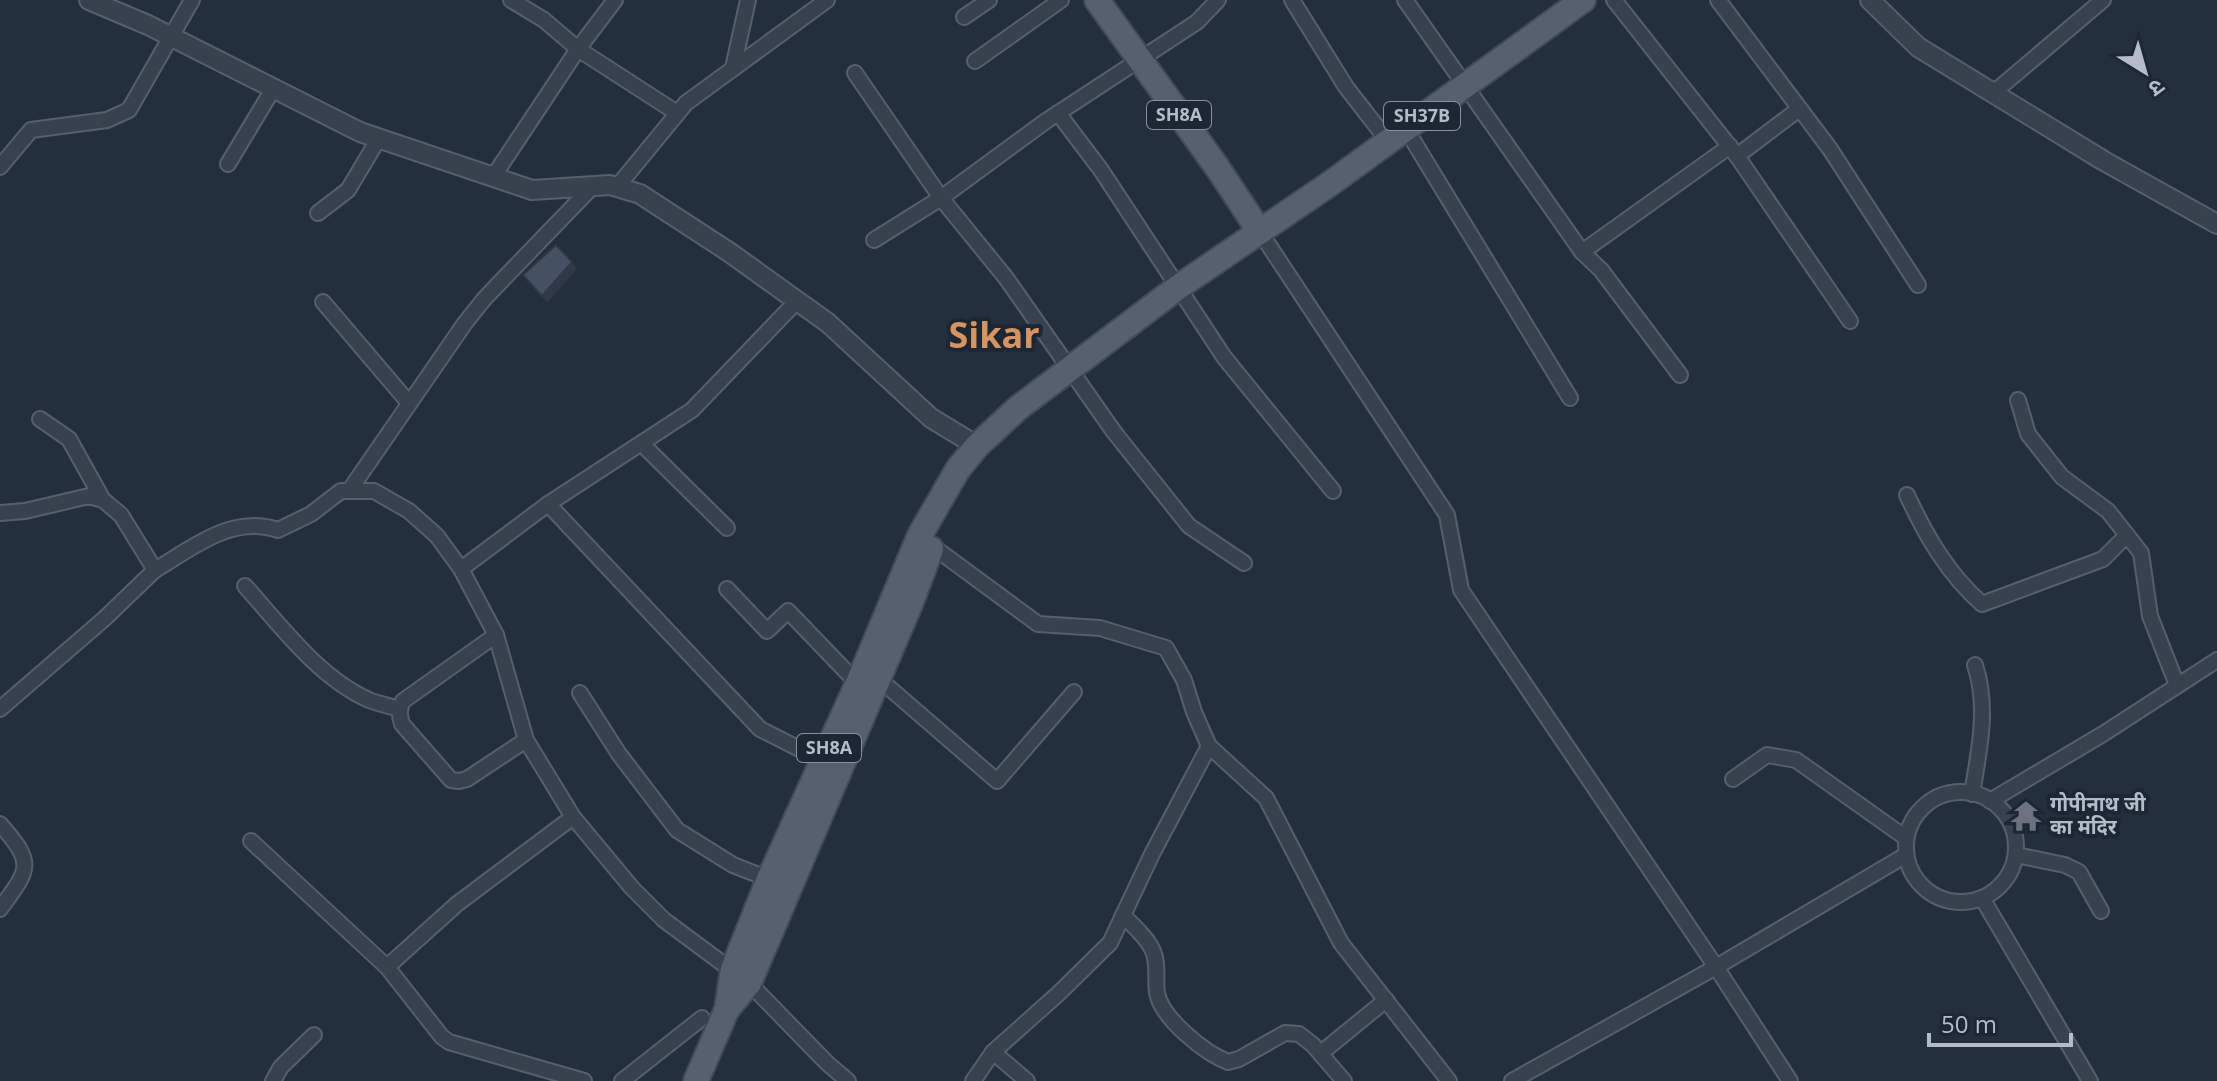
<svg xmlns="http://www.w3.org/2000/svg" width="2217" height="1081" viewBox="0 0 2217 1081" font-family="'Open Sans','Noto Sans Devanagari',sans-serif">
<rect width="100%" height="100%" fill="#242f3e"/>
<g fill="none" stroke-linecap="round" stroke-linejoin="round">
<defs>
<g id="minor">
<polyline points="511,0 544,20 578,49 677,113"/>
<polyline points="1292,0 1346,87 1388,141"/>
<polyline points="1405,0 1582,252 1601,270 1680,375"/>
<polyline points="1614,0 1737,156 1850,321"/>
<polyline points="1718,0 1830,149 1918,285"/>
<polyline points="964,17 989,0"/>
<polyline points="975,61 1061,0"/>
<polyline points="733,68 748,0"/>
<polyline points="855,73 941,198 1006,278 1114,432 1189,526 1244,563"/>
<polyline points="1992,94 2103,0"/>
<polyline points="1058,113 1101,170 1224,357 1333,491"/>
<polyline points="1406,129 1570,398"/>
<polyline points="1737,156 1799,109"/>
<polyline points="228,164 273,89"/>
<polyline points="0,167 31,130 107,120 129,110 192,0"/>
<polyline points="493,177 578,49 615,0"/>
<polyline points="617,187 686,103 827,0"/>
<polyline points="318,213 348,190 379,138"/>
<polyline points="1260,232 1447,515 1461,590 1716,967 1790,1081"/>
<polyline points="874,240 941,198 1046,121 1197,22 1218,0"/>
<polyline points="1582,252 1730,146"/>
<polyline points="323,302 409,403"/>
<polyline points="2018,400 2028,434 2062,477 2108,511 2141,553 2150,616 2177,685"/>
<polyline points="40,419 69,439 103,500"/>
<polyline points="642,444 727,528"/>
<polyline points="349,491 465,323 485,298 593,186"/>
<path d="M 1907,495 C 1926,536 1948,574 1982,604 L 2103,559 L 2127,535"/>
<polyline points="548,504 760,729 829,764"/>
<path d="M 0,513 L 25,511 L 89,496 L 103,500 L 121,515 L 155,570 C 192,548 233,514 278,530 L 311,514 L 341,491 L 374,491 L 409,511 L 437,536 L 461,569 L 496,635 L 526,740 L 573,817 L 632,888 L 664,920 L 749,983 L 827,1063 L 848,1081"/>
<polyline points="932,546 1038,624 1100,628 1166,648 1184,680 1194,712 1209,746 1266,798 1341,943 1449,1081"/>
<polyline points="461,569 548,504 692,410 797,301"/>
<path d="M 245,586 C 281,626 319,678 369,700 C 379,704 390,706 399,709"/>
<polyline points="727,589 767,631 788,611 861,687"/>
<path d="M 496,635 L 403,701 C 399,709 399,715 402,724 L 451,780 L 459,781 L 467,779 L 526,740"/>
<polyline points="879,679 997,781 1074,692"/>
<polyline points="580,693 619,754 677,830 733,865 774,881"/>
<polyline points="0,709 104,619 155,570"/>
<polyline points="1733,779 1767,755 1796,760 1906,838"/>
<circle cx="1961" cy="847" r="55"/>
<path d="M 1972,794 C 1979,750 1989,708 1975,665"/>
<polyline points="1990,801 2103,734 2217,660"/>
<path d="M 0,824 C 35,864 30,868 0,909"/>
<polyline points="251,841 387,967 442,1037 449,1042 584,1081"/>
<polyline points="2016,855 2065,865 2079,872 2101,911"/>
<polyline points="1982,898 2090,1081"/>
<path d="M 1123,915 C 1133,926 1146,936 1152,949 C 1159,962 1155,979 1157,993 C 1162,1019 1205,1053 1228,1062 L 1239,1059 L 1285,1033 L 1299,1034 L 1313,1045 L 1344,1081"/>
<polyline points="387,967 457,904 573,817"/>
<polyline points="993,1052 1027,1081"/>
<polyline points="1321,1053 1386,1000"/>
<polyline points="273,1081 281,1067 314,1035"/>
<polyline points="622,1081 702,1018"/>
<polyline points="973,1081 993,1052 1058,994 1110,943 1152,854 1209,746"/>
<polyline points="1512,1081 1716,967 1906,855"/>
</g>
<g id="tertiary">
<polyline points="89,0 148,25 360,132 532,190 610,185 640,194 729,252 828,323 931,418 977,446"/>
<polyline points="1870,0 1918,47 2104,161 2217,224"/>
</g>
<g id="primary">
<polyline points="1097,0 1217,167 1260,232"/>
<polyline points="728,1008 749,983 911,602 931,549"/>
<polyline points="696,1081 727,1009 733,969 769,879 858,683 920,535 958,469 977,446 1018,408 1177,288 1331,183 1583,0"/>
</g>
</defs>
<!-- minor casing -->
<use href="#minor" stroke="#565f6c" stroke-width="18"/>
<!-- tertiary casing -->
<use href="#tertiary" stroke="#565f6c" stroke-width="22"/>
<!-- primary casing -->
<use href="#primary" stroke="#414a57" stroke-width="28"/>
<!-- minor -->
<use href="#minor" stroke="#38414e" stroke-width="14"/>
<!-- tertiary -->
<use href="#tertiary" stroke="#38414e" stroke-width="18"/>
<!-- primary -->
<use href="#primary" stroke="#56606e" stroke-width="24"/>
</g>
<!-- shaded-wall -->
<polygon fill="#303945" points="572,262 577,269 547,303 542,296"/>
<!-- building -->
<polygon fill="#455162" stroke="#303945" stroke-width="2" points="556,245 572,262 542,296 523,275"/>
<!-- icons -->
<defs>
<symbol id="temple-bare" viewBox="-9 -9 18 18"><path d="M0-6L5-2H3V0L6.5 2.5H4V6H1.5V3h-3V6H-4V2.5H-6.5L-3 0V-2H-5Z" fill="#6b7280" stroke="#1d2633" stroke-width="2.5" paint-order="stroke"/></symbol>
</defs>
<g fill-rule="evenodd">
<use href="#temple-bare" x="2004" y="794" width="44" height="44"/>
</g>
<g text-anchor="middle" stroke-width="8" stroke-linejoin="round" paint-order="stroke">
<!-- shield labels -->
<g fill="#1d2633" stroke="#878f9c" stroke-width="2">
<rect x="1147" y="101" width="64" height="28" rx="6"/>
<rect x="1384" y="102" width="76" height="28" rx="6"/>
<rect x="797" y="734" width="64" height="28" rx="6"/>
</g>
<g font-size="18" font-weight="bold" fill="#b4bcc9">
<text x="1179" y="121">SH8A</text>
<text x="1422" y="122">SH37B</text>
<text x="829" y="754">SH8A</text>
</g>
<!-- poi labels -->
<g font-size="20" font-weight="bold" fill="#b4bcc9" stroke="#1d2633" text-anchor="start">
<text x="2050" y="811">गोपीनाथ जी<tspan x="2050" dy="23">का मंदिर</tspan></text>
</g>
<!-- town labels -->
<g font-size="36" font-weight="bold" fill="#d59563" stroke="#1d2633">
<text x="994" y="348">Sikar</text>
</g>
</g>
<!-- north arrow -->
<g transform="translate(2145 72) rotate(143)" stroke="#1d2633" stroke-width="6" paint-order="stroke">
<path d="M0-6L14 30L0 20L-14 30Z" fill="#b4bcc9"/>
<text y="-12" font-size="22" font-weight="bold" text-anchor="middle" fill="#b4bcc9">उ</text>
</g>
<!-- scale -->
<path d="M1929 1033v12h142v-12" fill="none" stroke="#b4bcc9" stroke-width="4"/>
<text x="1941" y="1033" font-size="24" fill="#b4bcc9" stroke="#1d2633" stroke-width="6" paint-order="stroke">50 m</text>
</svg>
